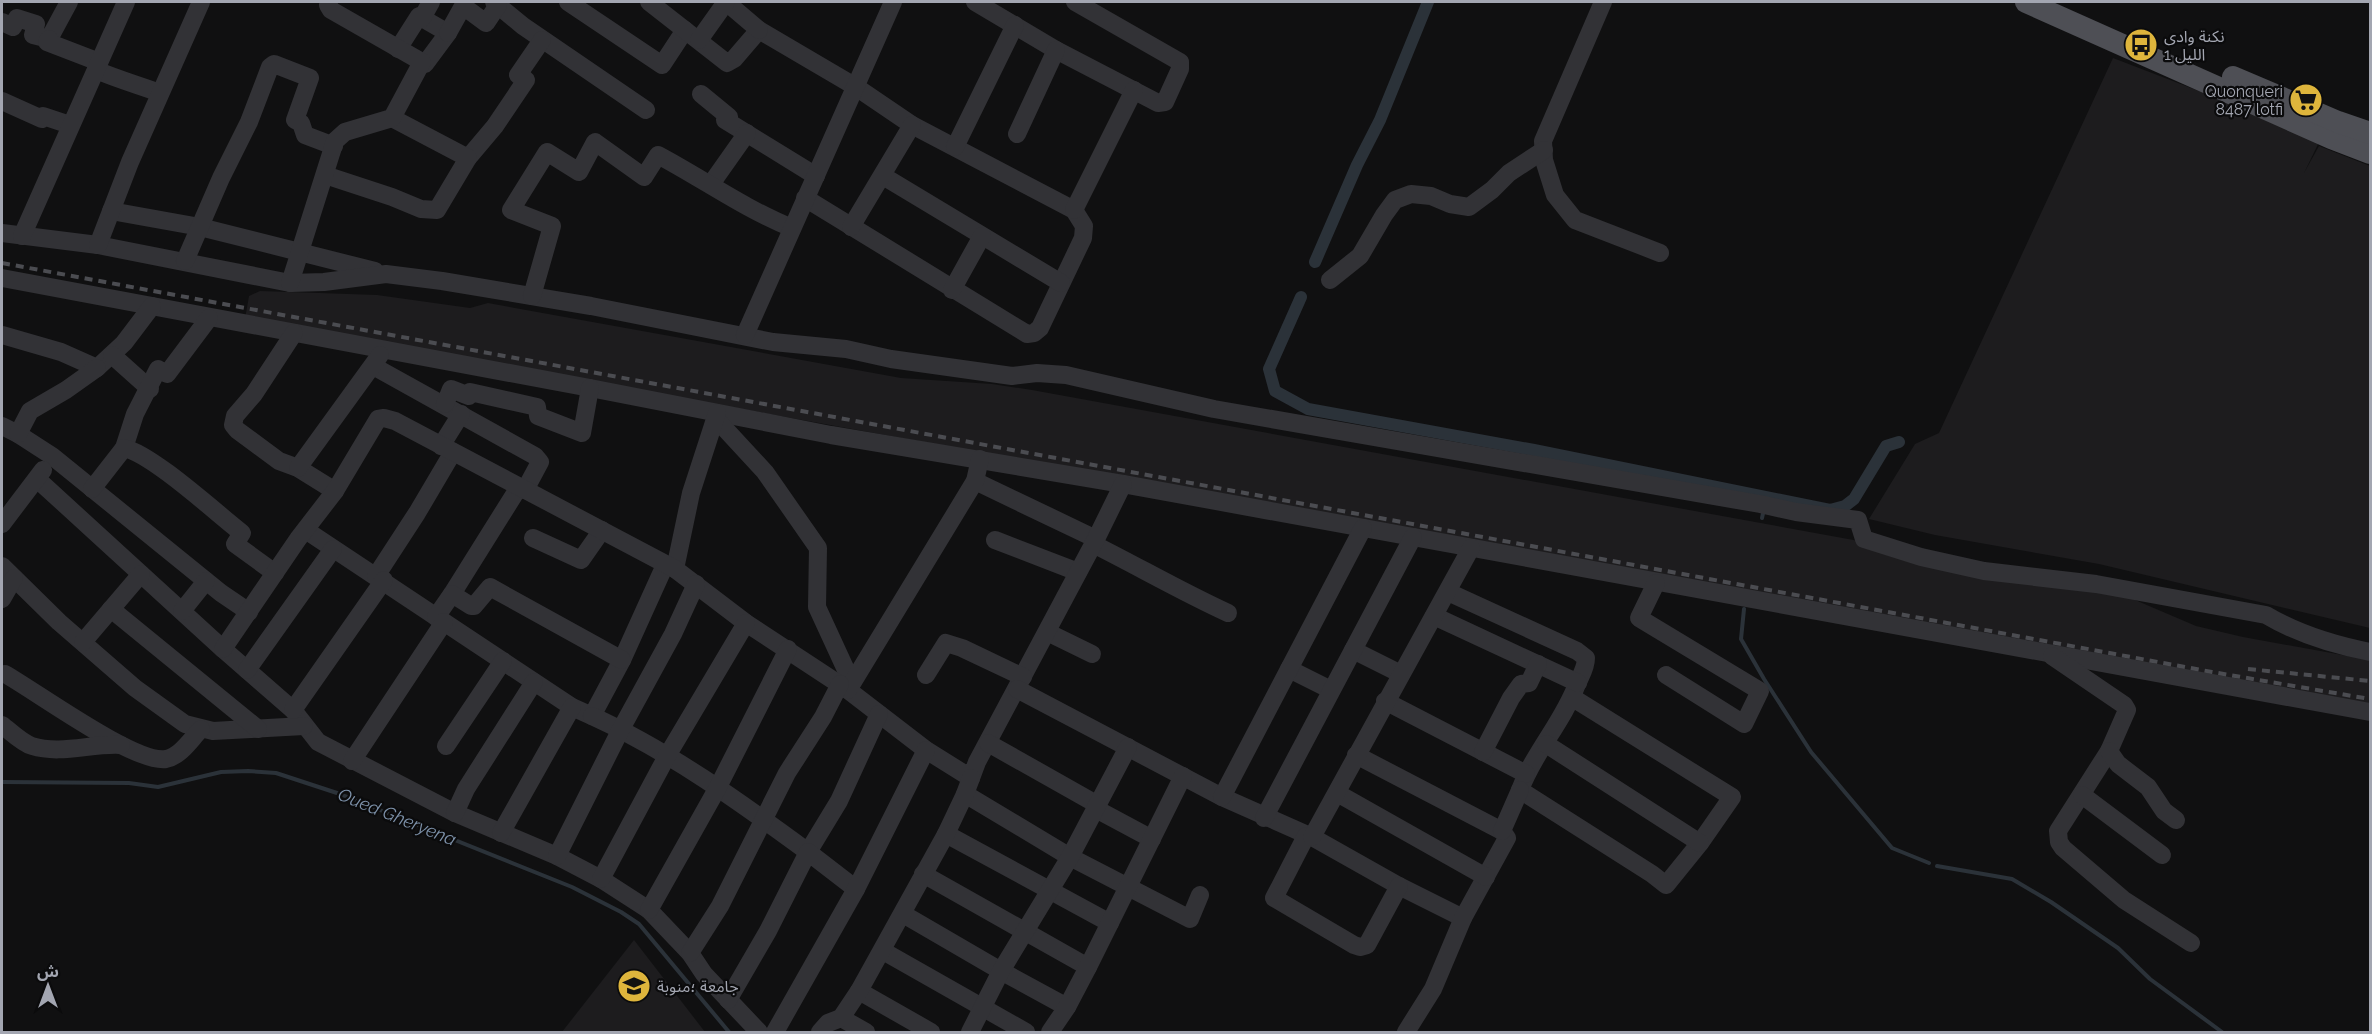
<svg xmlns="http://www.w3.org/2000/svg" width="2372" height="1034" viewBox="0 0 2372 1034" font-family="Raleway,'Noto Sans Arabic',sans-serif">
<rect width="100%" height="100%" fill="#101011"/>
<!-- built -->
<g fill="#1d1c1e">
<polygon points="2113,58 2321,138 2304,173 2319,146 2370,166 2370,628 2099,564 1935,535 1869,519 1915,444 1939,433"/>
<polygon points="260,291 377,295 470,308 488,303 901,378 992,384 1032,390 1859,541 2114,591 2196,626 2243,637 2370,660 2370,704 245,319 249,296"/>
<polygon points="634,940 705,1032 562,1032"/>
</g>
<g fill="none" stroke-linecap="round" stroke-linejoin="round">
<!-- stream -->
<g stroke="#2b3239" stroke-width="4">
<polyline points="1762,518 1764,509"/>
<polyline points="1744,609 1741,639 1764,679 1811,752 1892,848 1929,863"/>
<polyline points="2,782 129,783 158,787 221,772 248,771 276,773 340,794 572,887 621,912 639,924 729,1032"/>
<polyline points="1937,866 2012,879 2051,902 2118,948 2150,979 2222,1032"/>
</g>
<!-- canal -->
<g stroke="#2b3239" stroke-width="12">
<polyline points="1315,262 1357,165 1380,120 1428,2"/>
<polyline points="1301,297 1269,369 1275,391 1308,409 1534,450 1830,510 1845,506 1854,499 1886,446 1899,442"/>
</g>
<!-- minor -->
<g stroke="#323236" stroke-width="18">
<polyline points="494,2 523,26 646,110"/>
<polyline points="568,2 662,65 685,30"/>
<polyline points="649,2 727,63 734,59 759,30 856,87 912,125 1074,210 1084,226 1083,238 1040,328 1034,333 1027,334 805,198"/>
<polyline points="726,2 759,30"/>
<polyline points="975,2 1056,50 1158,103 1165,102 1180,69 1180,62 1075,2"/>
<polyline points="1603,2 1543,141 1544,160 1555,195 1575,220 1660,253"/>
<polyline points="422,18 448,33 425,64 422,62"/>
<polyline points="2,22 13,27 17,18 36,24 33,35 49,39 69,2"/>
<polyline points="448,33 463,6 486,23 498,5"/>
<polyline points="49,39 47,42 99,62"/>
<polyline points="699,40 726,2"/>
<polyline points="398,49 419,16 422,18 431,2"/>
<path d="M 96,70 C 117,79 138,85 160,93"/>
<polyline points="701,94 729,117 725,120 816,176"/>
<polyline points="2,101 42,119 43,116 70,125"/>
<polyline points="1017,134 1056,50"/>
<polyline points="955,147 1015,25"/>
<polyline points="468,158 495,126 526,80 518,75 542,40"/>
<polyline points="325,175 392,197 421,209 437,210 468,158 392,118"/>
<polyline points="883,176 1061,283"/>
<polyline points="711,184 747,133"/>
<polyline points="1074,210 1134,90"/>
<polyline points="111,211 200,227 375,271"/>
<polyline points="851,227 912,125"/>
<path d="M 2,233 L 98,245 L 290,283 L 324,282 L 386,274 L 442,281 L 591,306 L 773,342 L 846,349 L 891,359 L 1012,376 L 1037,373 L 1066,375 L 1214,409 L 1760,504 L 1796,512 L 1858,520 L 1864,539 L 1921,557 L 1984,571 L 2096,584 L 2266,615 C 2298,634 2334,645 2370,652"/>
<polyline points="22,236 126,2"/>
<polyline points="98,245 130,162 201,2"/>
<polyline points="185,261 221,178 249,122 270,67 274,64 310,78 295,120 301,123 305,135 334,146"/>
<polyline points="2,278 590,388 831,435 1123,484 2370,712"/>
<polyline points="1330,280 1360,256 1384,215 1395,200 1411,194 1431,196 1450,204 1469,207 1492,190 1509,173 1544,150"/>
<polyline points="290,283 335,141 345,132 392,118 422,62 331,10 328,5 329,2"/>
<polyline points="952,290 982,236"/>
<path d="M 532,296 L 552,226 L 511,210 L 547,152 L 579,172 L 595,142 L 644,177 L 658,155 C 703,179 745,209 792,228"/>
<polyline points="294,333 254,394 235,416 233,425 237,430 279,461 298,468 335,491"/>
<polyline points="2,335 61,352 97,368 124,343 152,306"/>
<polyline points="745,335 893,2"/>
<polyline points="112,355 150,389"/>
<polyline points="373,366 535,456 540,462 525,490"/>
<polyline points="445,404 451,389 469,396 470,392 537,407 538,416 582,433 590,388"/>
<polyline points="716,419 765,472 818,548 817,607 852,683"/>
<polyline points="2,426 18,434 52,456 221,593 249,612"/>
<polyline points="18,434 30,411 66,390 97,368"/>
<polyline points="441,446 461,414"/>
<polyline points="124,448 135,414 158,369 167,374 209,318"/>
<polyline points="298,468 380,355"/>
<polyline points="37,479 223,649 293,710 318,742 455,813 557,856 601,879 649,910 690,953 704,974 759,1032"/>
<polyline points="975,481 1096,539"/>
<path d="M 92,489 L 124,448 C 152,454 215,512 242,533 L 235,544 L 275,573"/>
<polyline points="2,524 43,470"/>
<polyline points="307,531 572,707 592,716 622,660 665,565"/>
<polyline points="533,538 581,560 602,530"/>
<polyline points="995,540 1078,572"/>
<path d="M 1093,544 C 1139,567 1182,592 1228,613"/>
<polyline points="2,566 59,622 135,688 185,724 213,731 304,726"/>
<polyline points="675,569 691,493 717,413"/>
<polyline points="376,576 417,513 453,452"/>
<polyline points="1656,583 1639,618 1760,691 1744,724 1666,675"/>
<path d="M 1448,592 L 1577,651 L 1586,658 C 1586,668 1581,675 1577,684 C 1563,722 1534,752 1520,790 L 1652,874 L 1666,885 L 1700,843 L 1732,797 L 1573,698"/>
<polyline points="452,594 519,487"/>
<polyline points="2,599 14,578"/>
<polyline points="111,609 258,729"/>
<polyline points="182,611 206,581"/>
<polyline points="1434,616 1578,683"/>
<polyline points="436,617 452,594 471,606 474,606 490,587 622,660"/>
<polyline points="1047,632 1092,654"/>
<polyline points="83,642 141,574"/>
<polyline points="223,649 298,539 335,491 378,419 384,418 395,421 675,569 746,623 848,690 926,750 971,778 977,762 1096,539 1123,484"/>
<polyline points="1353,650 1401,674"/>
<polyline points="2052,656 2124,705 2127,710 2109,751 2058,831 2059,842 2063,848 2124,900 2191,943"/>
<polyline points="1289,669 1331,690"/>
<polyline points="247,670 333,549"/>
<path d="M 5,674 C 37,692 135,764 166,759 C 181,756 191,739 201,729"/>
<polyline points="926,675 946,643 962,648 1023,677"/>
<polyline points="1017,689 1222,797 1312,837 1399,886 1463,918"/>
<polyline points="848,690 975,481 980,459"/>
<polyline points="1385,701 1526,774"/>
<polyline points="293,710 384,580"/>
<path d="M 592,716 C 669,751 740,802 808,852 L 839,801 L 879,714"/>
<path d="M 2,725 C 10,731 22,743 32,746 C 61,755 92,743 121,745"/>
<polyline points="988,743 1098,805"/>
<polyline points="1546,744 1700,843"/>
<polyline points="446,746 503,661"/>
<polyline points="2109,751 2118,764 2148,787 2164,811 2176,820"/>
<polyline points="1483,752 1511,698 1521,684 1529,683 1538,664"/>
<polyline points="1356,755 1502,831 1507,838 1463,918 1433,989 1406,1032"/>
<polyline points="352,761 444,622"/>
<polyline points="1337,793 1486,877"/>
<polyline points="965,794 1070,857 1190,919 1200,895"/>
<polyline points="2082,795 2162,855"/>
<polyline points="1222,797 1363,528"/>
<polyline points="1096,809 1152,839"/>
<polyline points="455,813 466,789 534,682"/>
<polyline points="1264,818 1413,537"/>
<polyline points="1502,831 1520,790"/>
<polyline points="501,833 572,707"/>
<polyline points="946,834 1110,923"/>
<polyline points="1306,836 1274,898 1354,945 1360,947 1367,945 1399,886"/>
<polyline points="1312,837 1471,548"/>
<polyline points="557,856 621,729 673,634 696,584"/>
<polyline points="923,874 1088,967"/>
<polyline points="601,879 667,756 746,623"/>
<polyline points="649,910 717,789 788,649"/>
<polyline points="903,914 1001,971 1067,1007"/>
<polyline points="883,951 1026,1032"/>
<polyline points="690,953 720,906 787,773 823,717 840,684"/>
<polyline points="859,991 931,1032"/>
<polyline points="728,1000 768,931 808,852 856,889"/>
<polyline points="841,1018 866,1032"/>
<polyline points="775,1032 856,889 926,750"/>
<polyline points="820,1032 828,1023 841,1018 859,991 946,834 965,794 971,778"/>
<polyline points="970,1032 1001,971 1070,857 1128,747"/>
<polyline points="1050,1032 1067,1007 1088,967 1183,776"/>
</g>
<!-- major -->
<g stroke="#4e4f55" stroke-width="22">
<polyline points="2026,2 2331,138 2370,153"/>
<polyline points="2233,77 2338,122 2370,133"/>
</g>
<!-- rail -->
<g stroke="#4b4c51" stroke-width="4" stroke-dasharray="8 6" stroke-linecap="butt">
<polyline points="2,263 2212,672 2370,699"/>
<polyline points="2248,669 2370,681"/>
</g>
</g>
<!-- icons -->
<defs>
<symbol id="bus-disc" viewBox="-11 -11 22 22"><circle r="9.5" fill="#deb53c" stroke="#0b0b0c"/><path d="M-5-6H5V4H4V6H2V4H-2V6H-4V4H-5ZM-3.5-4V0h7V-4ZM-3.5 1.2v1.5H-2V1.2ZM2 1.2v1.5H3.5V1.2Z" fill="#111"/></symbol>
<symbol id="supermarket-disc" viewBox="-11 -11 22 22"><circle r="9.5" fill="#deb53c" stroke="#0b0b0c"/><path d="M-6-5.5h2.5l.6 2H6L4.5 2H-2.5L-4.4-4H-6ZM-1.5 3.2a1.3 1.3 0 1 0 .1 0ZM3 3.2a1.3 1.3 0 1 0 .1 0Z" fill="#111"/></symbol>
<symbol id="university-disc" viewBox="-11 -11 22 22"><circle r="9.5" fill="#deb53c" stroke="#0b0b0c"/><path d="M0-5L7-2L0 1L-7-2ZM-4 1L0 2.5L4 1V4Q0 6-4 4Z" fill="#111"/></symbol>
</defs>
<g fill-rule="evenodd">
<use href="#bus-disc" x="2122" y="26" width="38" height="38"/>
<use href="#supermarket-disc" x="2287" y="81" width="38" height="38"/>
<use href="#university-disc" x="615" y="967" width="38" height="38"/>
</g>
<g text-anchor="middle" stroke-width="4.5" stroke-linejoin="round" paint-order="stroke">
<!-- poi labels -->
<g font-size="16" fill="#a3a6b1" stroke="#0b0b0c" text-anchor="start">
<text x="2164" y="42">نكنة وادى<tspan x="2164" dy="18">الليل 1</tspan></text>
<text x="2283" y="97" text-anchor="end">Quonqueri<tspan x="2283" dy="18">8487 lotfi</tspan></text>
<text x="657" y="992">جامعة ؛منوبة</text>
</g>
<!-- water labels -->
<g font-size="18" font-style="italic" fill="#7d91a9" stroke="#0b0b0c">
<text transform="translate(397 817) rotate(22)" y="6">Oued Gheryena</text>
</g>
</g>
<!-- border -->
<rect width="2372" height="1034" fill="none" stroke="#a3a6b1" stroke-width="6"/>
<!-- north arrow -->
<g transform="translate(48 986)" stroke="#0b0b0c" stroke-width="4.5" paint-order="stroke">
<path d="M0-4.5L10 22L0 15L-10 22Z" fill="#a3a6b1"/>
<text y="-9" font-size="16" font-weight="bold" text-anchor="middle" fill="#a3a6b1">ش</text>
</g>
</svg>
